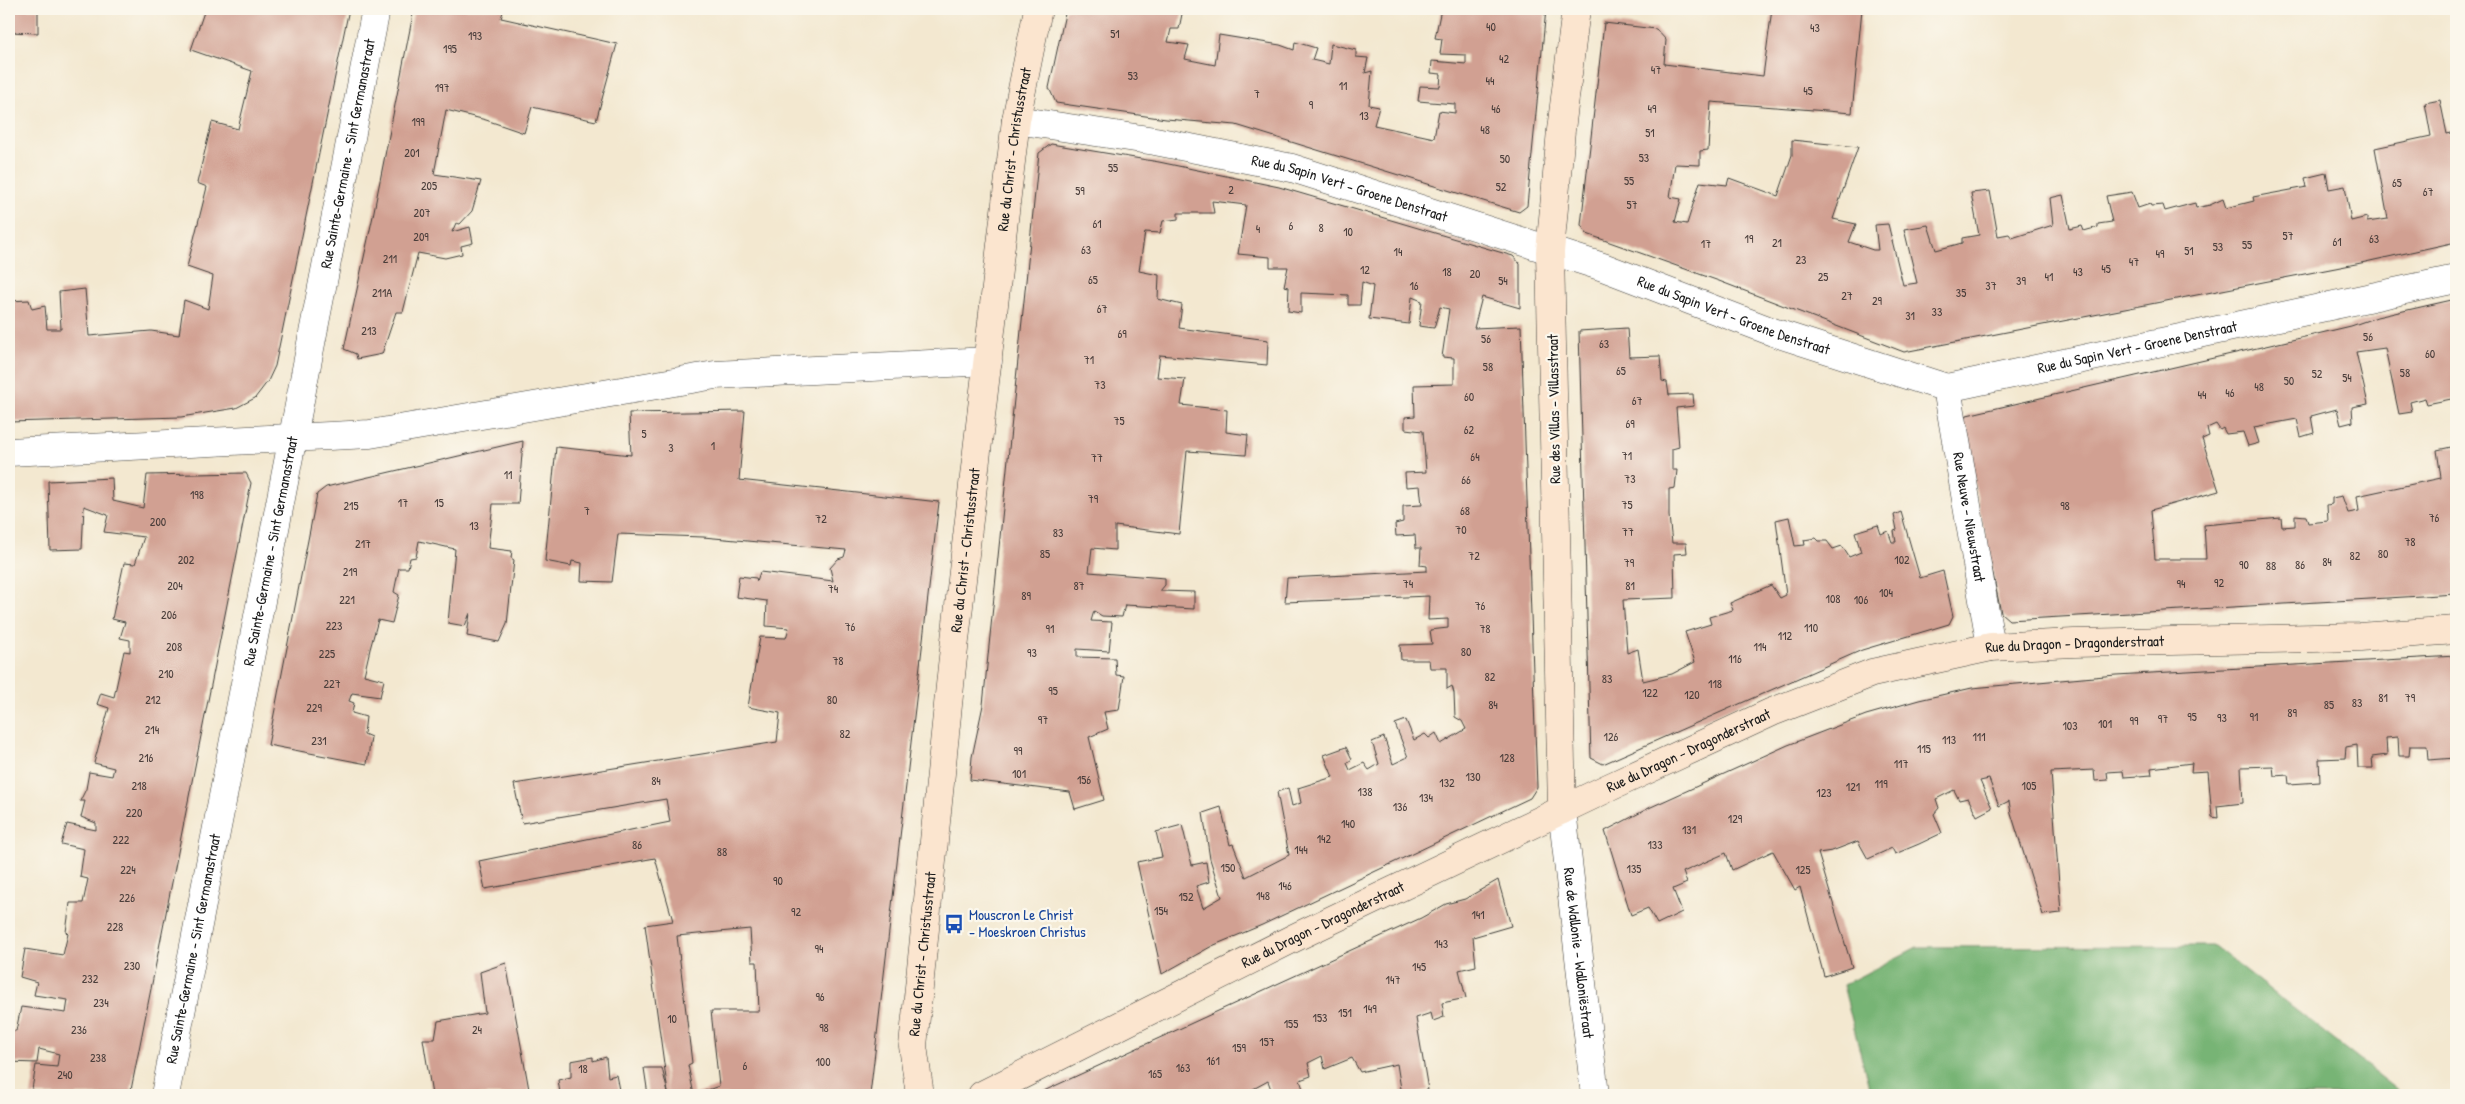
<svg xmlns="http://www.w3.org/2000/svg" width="2465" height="1104" viewBox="0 0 2465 1104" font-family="'Patrick Hand',sans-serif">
<rect width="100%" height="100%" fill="#fbf7ec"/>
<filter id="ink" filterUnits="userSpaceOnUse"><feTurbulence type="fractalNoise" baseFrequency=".02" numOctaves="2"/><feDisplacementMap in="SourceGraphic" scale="10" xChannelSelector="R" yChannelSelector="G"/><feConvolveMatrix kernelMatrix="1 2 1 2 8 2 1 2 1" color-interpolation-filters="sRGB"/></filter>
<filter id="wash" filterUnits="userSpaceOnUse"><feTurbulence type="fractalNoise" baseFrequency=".0096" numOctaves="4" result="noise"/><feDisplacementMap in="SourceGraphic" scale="20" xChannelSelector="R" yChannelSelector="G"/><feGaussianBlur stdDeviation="1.12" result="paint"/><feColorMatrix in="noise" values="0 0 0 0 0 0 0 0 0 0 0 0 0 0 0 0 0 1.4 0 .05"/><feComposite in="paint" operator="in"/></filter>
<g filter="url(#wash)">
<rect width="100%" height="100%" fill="#f3e8d0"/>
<!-- forest -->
<polygon fill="#77b474" stroke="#4a6848" points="2214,946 2404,1095 1871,1095 1843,985 1917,947"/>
<g id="blocks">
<!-- building -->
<g fill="#d1a092">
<polygon points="9,9 38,9 38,33 9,32"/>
<polygon points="205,9 349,9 275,366 268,381 255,398 236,408 181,417 9,422 9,301 29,300 32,309 45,306 47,329 61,329 59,292 85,289 89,336 151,331 179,335 184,300 208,309 213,276 187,267 207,187 197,183 212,122 238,129 252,71 191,50"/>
<polygon points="414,9 504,9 501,18 617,44 596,121 532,107 524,133 486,120 446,110 434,174 481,181 472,211 460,224 456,223 452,232 470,227 473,243 461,246 462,254 445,258 418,253 403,312 396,312 382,354 357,359 356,354 344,349 373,216"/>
<polygon points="1066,9 1183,9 1179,29 1171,29 1168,42 1189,45 1185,59 1215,65 1219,35 1280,45 1294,50 1295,42 1316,48 1312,60 1329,64 1331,44 1356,50 1356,57 1368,58 1365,73 1372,71 1369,105 1379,107 1374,125 1434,138 1439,111 1455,113 1455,104 1418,101 1420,86 1440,87 1441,74 1431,73 1432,61 1466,64 1466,55 1440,54 1442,39 1435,38 1441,9 1546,9 1527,206 1519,212 1236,125 1166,119 1056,103 1049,88"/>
<polygon points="1772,9 1862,9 1852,113 1711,102 1708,150 1700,151 1700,165 1675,164 1670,197 1681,199 1675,222 1687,224 1700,182 1727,185 1729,178 1778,196 1792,155 1792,140 1858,147 1833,219 1856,224 1849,242 1873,250 1878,250 1875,225 1888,224 1903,285 1917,283 1904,229 1928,225 1936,250 1962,243 1962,238 1979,235 1971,193 1990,191 1998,236 2009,234 2012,238 2053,225 2050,198 2063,195 2070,229 2082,226 2084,231 2098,227 2098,224 2112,222 2106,196 2132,192 2138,208 2150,204 2151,206 2163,205 2165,211 2195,203 2196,208 2210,205 2223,199 2226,208 2254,201 2253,197 2307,187 2305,178 2326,173 2329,189 2345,186 2351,221 2367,217 2367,222 2388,219 2375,148 2431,136 2425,103 2440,100 2447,134 2456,132 2456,242 2361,263 1904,352 1719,281 1587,234 1581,225 1604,23 1656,29 1666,40 1664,64 1763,76"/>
<polygon points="1051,144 1159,162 1279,187 1513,256 1520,264 1520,308 1482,297 1474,328 1521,326 1537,787 1530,798 1262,925 1212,946 1162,974 1137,862 1162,857 1156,832 1182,825 1192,865 1206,862 1209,882 1196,886 1203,908 1222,897 1210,859 1203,813 1221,807 1230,845 1233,844 1246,877 1289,855 1277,792 1288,788 1292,806 1301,803 1298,788 1333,777 1324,755 1346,747 1352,759 1347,763 1350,770 1364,763 1369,770 1379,764 1372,742 1384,737 1393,764 1408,757 1395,724 1406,720 1414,740 1425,734 1429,738 1436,733 1441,744 1466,729 1462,721 1455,717 1454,693 1452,686 1447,689 1447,668 1430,668 1429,660 1401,660 1400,645 1432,644 1430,630 1448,628 1448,619 1428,620 1429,596 1285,602 1287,578 1427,571 1427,566 1420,565 1421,548 1416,548 1415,535 1396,536 1395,524 1403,522 1403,506 1422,505 1420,486 1406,487 1405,473 1426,472 1423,431 1405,429 1405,417 1415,416 1414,385 1454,384 1454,358 1442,357 1449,309 1440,307 1434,328 1419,326 1422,301 1412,297 1409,324 1369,319 1373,286 1362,282 1360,305 1348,305 1348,295 1301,293 1301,313 1288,311 1289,287 1284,286 1288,267 1270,267 1270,257 1238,254 1246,205 1212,201 1214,213 1178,213 1178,219 1163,221 1160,233 1145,232 1139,271 1159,275 1158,299 1182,305 1179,328 1268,340 1267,365 1160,355 1157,377 1185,379 1181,405 1227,410 1226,432 1248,435 1246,455 1187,451 1179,534 1115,526 1115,550 1092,548 1089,572 1165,578 1165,585 1160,591 1194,592 1194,609 1125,605 1122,617 1102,616 1094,611 1091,621 1112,622 1109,651 1077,649 1077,657 1115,658 1116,675 1124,676 1119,710 1104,712 1108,729 1089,737 1104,800 1075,809 1070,792 970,780 972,757 983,705 1039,153"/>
<polygon points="2456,299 2456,398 2427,404 2425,398 2410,402 2412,412 2399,414 2385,348 2356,352 2368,404 2352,407 2353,422 2341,425 2337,409 2311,416 2314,433 2301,437 2297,419 2254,427 2259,443 2248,446 2243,432 2226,434 2223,428 2220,430 2216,424 2207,428 2209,436 2202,439 2219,491 2151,510 2155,559 2206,559 2204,525 2281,518 2282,527 2295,526 2295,515 2306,516 2308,523 2328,521 2327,505 2332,504 2332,498 2342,496 2348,513 2359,511 2357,496 2441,478 2437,450 2456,446 2456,594 2009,620 2001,613 1962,422 1967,415 2296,339 2351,326 2377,317"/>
<polygon points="1627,328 1629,357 1660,356 1662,381 1667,382 1669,395 1693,394 1694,406 1676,408 1679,447 1672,449 1672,470 1677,470 1675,488 1669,489 1669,516 1672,543 1686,543 1687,553 1674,554 1675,598 1623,600 1627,653 1638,649 1643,681 1672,674 1695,662 1685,632 1711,624 1709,617 1733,610 1730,603 1771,585 1780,598 1786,595 1776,520 1789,517 1795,546 1805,545 1804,540 1816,538 1819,541 1827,541 1833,549 1842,546 1849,557 1861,552 1855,532 1878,525 1881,534 1888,531 1892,542 1896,542 1894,531 1897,530 1894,515 1901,512 1920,578 1943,571 1953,616 1949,624 1862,650 1603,764 1591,758 1579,331"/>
<polygon points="745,411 739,480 939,502 870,1095 694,1095 719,1086 711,1011 759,1011 757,962 752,962 750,929 677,936 692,1063 688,1065 694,1095 648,1095 644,1068 662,1068 668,1093 645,925 673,921 655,858 485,889 479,861 670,822 666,799 522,823 514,784 777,742 780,713 748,707 760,637 786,638 789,628 766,626 767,601 736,597 739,576 756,578 757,581 760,572 833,581 830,568 838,559 844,557 846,550 703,537 618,534 612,582 581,581 582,563 572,561 571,566 545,561 556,447 631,455 629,413"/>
<polygon points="523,441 518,504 493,504 488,548 512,551 511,558 514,560 507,624 499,642 467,636 470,613 465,626 448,623 455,549 419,541 416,557 410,558 408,568 399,568 394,592 399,595 392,623 378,620 370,649 364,675 384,680 380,697 352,693 349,701 354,703 352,713 366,717 364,734 371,737 367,764 268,745 317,494 326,487"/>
<polygon points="246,473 251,483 130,1095 31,1095 36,1065 57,1067 59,1054 39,1049 37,1063 9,1062 9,1030 16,1031 21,1007 66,1013 68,1000 34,995 37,982 20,977 25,949 63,955 68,934 66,932 70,903 83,903 88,879 80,877 84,849 61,844 67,824 96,830 96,823 81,817 85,801 80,801 86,789 89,772 112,776 114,768 94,763 109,708 97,704 101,693 114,697 124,651 130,652 130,640 120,638 125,622 112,619 124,563 135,564 144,537 104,532 108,515 84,506 82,549 50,550 48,481 112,478 113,501 143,508 147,475"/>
<polygon points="2456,656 2456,758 2428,760 2427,746 2410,746 2409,756 2399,756 2398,737 2386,738 2387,755 2372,757 2373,768 2358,768 2357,745 2346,747 2345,758 2319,759 2320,782 2289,784 2288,775 2274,776 2273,766 2241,767 2243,803 2217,806 2218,818 2212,817 2208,771 2191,772 2192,763 2151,768 2152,775 2124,777 2123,771 2107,772 2108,780 2095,781 2094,770 2051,772 2061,913 2043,915 2011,813 2009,801 1999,806 1989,779 1980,781 1992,808 1977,816 1968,798 1959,800 1954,790 1936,799 1939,808 1934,814 1942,833 1919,844 1895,854 1892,848 1868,859 1858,841 1832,851 1818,853 1852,967 1824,976 1800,887 1795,890 1773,851 1732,870 1726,853 1683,872 1687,883 1673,889 1682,912 1657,924 1648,908 1631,915 1605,831 1651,807 1788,745 1866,715 1919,700 1972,688 2116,675"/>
<polygon points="1498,880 1511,926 1473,937 1476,966 1459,970 1466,998 1442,1003 1444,1017 1433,1021 1431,1013 1416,1018 1428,1090 1402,1095 1397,1064 1360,1072 1352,1058 1325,1069 1322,1056 1308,1063 1311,1076 1300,1080 1305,1095 1273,1095 1268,1081 1244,1094 1245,1095 1035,1095 1421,918 1446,904 1465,899"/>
<polygon points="506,963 530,1095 432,1095 423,1039 435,1039 438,1021 485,1013 480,972"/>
<polygon points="593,1057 593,1061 606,1057 608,1077 616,1075 620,1095 544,1095 560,1093 558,1080 571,1077 571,1061"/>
<polygon points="641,1091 642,1095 624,1095 624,1094"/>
</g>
</g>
</g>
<g filter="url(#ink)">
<use href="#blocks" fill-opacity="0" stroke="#3c3b37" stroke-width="1"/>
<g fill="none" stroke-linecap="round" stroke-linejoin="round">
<defs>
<g id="street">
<path id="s1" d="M 1016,120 L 1155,141 L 1292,168 L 1603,267 L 1773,332 L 1947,388 L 2456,279"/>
<path id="s2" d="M 1947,388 L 1991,647"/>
<polyline points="9,452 370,434 715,375 988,361"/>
<path id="s3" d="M 1562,810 L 1595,1095"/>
<path id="s4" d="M 165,1095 L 376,9"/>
</g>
<g id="secondary">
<polyline points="1562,810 1550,252 1561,130 1576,9"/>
<path id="s5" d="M 920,1095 L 913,1046 L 952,666 L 1000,253 L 1016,120 L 1038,9"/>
<path id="s6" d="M 982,1095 L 1296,937 L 1610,787 L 1772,712 L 1872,673 L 1991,647 L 2074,643 L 2360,637 L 2456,630"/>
</g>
</defs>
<!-- street casing -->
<use href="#street" stroke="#3c3b37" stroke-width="29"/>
<!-- secondary casing -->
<use href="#secondary" stroke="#3c3b37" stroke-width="29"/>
<!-- street -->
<use href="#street" stroke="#fff" stroke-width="28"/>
<!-- secondary -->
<use href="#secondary" stroke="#fbe5cf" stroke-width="28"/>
</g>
</g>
<!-- icons -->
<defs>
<symbol id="bus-bare" viewBox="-9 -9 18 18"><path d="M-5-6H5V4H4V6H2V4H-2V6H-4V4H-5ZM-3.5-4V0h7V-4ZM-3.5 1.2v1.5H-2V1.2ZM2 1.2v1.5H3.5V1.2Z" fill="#1a4fb4" stroke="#fbf7ec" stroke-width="2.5" paint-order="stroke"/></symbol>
</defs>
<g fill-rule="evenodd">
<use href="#bus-bare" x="940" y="910" width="28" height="28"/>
</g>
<g text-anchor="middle" stroke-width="4.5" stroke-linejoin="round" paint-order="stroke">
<!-- number labels -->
<g font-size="12" fill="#493d3a">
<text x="1491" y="31">40</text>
<text x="1815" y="32">43</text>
<text x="1115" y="38">51</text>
<text x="475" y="40">193</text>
<text x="450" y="53">195</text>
<text x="1504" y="63">42</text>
<text x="1656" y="74">47</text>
<text x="1133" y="80">53</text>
<text x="1490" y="85">44</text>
<text x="1343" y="90">11</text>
<text x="442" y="92">197</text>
<text x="1808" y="95">45</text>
<text x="1257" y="98">7</text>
<text x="1311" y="109">9</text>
<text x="1496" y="113">46</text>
<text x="1652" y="113">49</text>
<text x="1364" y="120">13</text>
<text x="418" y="126">199</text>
<text x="1485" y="134">48</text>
<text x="1650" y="137">51</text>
<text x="412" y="157">201</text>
<text x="1644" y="162">53</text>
<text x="1505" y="163">50</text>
<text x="1113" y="172">55</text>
<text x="1629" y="185">55</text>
<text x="2397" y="187">65</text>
<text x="429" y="190">205</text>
<text x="1501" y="191">52</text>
<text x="1231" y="194">2</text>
<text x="1080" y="195">59</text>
<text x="2428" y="196">67</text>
<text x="1632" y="209">57</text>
<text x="422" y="217">207</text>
<text x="1097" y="228">61</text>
<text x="1291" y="230">6</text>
<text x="1321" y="232">8</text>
<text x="1258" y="233">4</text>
<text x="1348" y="236">10</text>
<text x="2288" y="240">57</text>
<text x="421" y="241">209</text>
<text x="1749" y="243">19</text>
<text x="2374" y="243">63</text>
<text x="2337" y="246">61</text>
<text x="1777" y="247">21</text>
<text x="1706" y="248">17</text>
<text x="2247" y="249">55</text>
<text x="2218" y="251">53</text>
<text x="1086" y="254">63</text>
<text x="2189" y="255">51</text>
<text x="1398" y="256">14</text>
<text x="2160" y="258">49</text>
<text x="390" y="263">211</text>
<text x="1801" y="264">23</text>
<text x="2134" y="266">47</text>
<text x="2106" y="273">45</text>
<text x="1365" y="274">12</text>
<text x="1447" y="276">18</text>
<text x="2078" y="276">43</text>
<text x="1475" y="278">20</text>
<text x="1823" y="281">25</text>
<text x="2049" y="281">41</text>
<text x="1093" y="284">65</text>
<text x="1503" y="285">54</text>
<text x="2021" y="285">39</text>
<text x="1414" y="290">16</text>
<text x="1991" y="290">37</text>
<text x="382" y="297">211A</text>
<text x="1961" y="297">35</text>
<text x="1847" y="300">27</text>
<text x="1877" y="305">29</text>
<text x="1102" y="313">67</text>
<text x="1937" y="316">33</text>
<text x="1910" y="320">31</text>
<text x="369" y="335">213</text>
<text x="1122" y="338">69</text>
<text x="2368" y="341">56</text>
<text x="1486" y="343">56</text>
<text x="1604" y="348">63</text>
<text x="2430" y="358">60</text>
<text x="1089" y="364">71</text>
<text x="1488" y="371">58</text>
<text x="1621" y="375">65</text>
<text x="2405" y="377">58</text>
<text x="2317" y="378">52</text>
<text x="2347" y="382">54</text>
<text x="2289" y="385">50</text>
<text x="1100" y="389">73</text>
<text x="2259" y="391">48</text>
<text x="2230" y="397">46</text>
<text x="2202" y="399">44</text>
<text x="1469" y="401">60</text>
<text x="1637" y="405">67</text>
<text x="1119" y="425">75</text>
<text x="1630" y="428">69</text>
<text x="1469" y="434">62</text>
<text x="644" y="438">5</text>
<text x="713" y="450">1</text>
<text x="671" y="452">3</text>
<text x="1627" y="460">71</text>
<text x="1475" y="461">64</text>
<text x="1097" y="462">77</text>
<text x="508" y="479">11</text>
<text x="1630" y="483">73</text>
<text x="1466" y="484">66</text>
<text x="197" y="499">198</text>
<text x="1093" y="503">79</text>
<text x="403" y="507">17</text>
<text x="439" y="507">15</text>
<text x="1627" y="509">75</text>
<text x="351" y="510">215</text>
<text x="2065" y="510">98</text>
<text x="587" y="515">7</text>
<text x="1465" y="515">68</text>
<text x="2434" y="522">76</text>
<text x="821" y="523">72</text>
<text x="158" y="526">200</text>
<text x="474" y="530">13</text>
<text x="1461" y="534">70</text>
<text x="1628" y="536">77</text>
<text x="1058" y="537">83</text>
<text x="2410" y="546">78</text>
<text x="363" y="548">217</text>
<text x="1045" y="558">85</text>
<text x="2383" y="558">80</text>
<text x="1474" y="560">72</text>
<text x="2355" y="560">82</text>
<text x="186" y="564">202</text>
<text x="1902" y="564">102</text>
<text x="2327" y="566">84</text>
<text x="1629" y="567">79</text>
<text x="2244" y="569">90</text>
<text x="2300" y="569">86</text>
<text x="2271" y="570">88</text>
<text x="350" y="576">219</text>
<text x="2219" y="587">92</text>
<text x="1408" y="588">74</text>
<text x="2181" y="588">94</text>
<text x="175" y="590">204</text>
<text x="1079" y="590">87</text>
<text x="1630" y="590">81</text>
<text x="833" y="593">74</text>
<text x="1886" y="597">104</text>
<text x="1026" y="600">89</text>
<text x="1833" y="603">108</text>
<text x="347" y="604">221</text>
<text x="1861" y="604">106</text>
<text x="1480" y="610">76</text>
<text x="169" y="619">206</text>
<text x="334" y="630">223</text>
<text x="850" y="631">76</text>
<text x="1811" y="632">110</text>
<text x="1050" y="633">91</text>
<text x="1485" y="633">78</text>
<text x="1785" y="640">112</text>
<text x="174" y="651">208</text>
<text x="1760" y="651">114</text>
<text x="1466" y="656">80</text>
<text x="1032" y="657">93</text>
<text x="327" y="658">225</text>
<text x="1735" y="663">116</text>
<text x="838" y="665">78</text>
<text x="166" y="678">210</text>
<text x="1490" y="681">82</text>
<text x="1607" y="683">83</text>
<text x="332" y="688">227</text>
<text x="1715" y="688">118</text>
<text x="1053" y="695">95</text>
<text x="1650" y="697">122</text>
<text x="1692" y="699">120</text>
<text x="2383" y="702">81</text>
<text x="2410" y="702">79</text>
<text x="153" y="704">212</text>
<text x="832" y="704">80</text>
<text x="2357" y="707">83</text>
<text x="1493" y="709">84</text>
<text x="2329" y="709">85</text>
<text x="314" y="712">229</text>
<text x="2292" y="717">89</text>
<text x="2192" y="721">95</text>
<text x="2254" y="721">91</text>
<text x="2222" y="722">93</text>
<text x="2163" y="723">97</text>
<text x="1043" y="724">97</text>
<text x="2134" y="725">99</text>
<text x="2105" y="728">101</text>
<text x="2070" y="730">103</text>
<text x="152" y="734">214</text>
<text x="845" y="738">82</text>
<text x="1611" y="741">126</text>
<text x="1979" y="741">111</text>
<text x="1949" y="744">113</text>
<text x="319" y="745">231</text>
<text x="1924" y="753">115</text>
<text x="1018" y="755">99</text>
<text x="146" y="762">216</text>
<text x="1507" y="762">128</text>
<text x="1901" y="768">117</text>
<text x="1019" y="778">101</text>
<text x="1473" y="781">130</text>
<text x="1084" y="784">156</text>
<text x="656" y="785">84</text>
<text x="1447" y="787">132</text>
<text x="1881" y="788">119</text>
<text x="139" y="790">218</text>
<text x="2029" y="790">105</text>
<text x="1853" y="791">121</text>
<text x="1365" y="796">138</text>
<text x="1824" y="797">123</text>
<text x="1426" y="802">134</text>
<text x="1400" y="811">136</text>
<text x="134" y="817">220</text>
<text x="1735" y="823">129</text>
<text x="1348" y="828">140</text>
<text x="1689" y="834">131</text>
<text x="1324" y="843">142</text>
<text x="121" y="844">222</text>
<text x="637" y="849">86</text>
<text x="1655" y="849">133</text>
<text x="1301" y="854">144</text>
<text x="722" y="856">88</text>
<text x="1228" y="872">150</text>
<text x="1634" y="873">135</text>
<text x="128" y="874">224</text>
<text x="1803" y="874">125</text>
<text x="778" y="885">90</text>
<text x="1285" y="890">146</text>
<text x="1263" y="900">148</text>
<text x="1186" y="901">152</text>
<text x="127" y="902">226</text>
<text x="1161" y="915">154</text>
<text x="796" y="916">92</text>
<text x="1478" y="919">141</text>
<text x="115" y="931">228</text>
<text x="1441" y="948">143</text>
<text x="819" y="953">94</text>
<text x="132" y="970">230</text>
<text x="1419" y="971">145</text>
<text x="90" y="983">232</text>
<text x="1393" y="984">147</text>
<text x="820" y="1001">96</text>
<text x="101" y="1007">234</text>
<text x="1370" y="1013">149</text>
<text x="1345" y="1017">151</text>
<text x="1320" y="1022">153</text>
<text x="672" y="1023">10</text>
<text x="1291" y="1028">155</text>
<text x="824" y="1032">98</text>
<text x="79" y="1034">236</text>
<text x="477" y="1034">24</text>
<text x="1267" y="1046">157</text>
<text x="1239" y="1052">159</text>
<text x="98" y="1062">238</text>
<text x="1213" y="1065">161</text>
<text x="823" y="1066">100</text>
<text x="745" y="1070">6</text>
<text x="1183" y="1072">163</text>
<text x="583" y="1073">18</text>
<text x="1155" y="1078">165</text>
<text x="65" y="1079">240</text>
</g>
<!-- street labels -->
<g font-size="15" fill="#1c1c1c" stroke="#fbf7ec">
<text dy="5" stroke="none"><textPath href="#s5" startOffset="952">Rue du Christ - Christusstraat</textPath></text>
<text dy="5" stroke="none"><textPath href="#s4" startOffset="959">Rue Sainte-Germaine - Sint Germanastraat</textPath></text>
<text dy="5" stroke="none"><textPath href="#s1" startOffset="341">Rue du Sapin Vert - Groene Denstraat</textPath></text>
<text dy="5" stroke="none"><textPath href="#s1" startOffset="746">Rue du Sapin Vert - Groene Denstraat</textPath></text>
<text dy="5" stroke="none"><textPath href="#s1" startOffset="1166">Rue du Sapin Vert - Groene Denstraat</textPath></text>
<text transform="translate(1554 409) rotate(-91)" y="5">Rue des Villas - Villasstraat</text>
<text dy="5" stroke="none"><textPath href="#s2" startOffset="131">Rue Neuve - Nieuwstraat</textPath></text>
<text dy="5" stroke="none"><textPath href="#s5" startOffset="548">Rue du Christ - Christusstraat</textPath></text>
<text dy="5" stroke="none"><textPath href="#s4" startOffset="554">Rue Sainte-Germaine - Sint Germanastraat</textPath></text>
<text dy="5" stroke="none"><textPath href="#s6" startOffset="1191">Rue du Dragon - Dragonderstraat</textPath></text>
<text dy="5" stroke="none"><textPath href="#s6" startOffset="786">Rue du Dragon - Dragonderstraat</textPath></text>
<text dy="5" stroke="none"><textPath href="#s6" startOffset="381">Rue du Dragon - Dragonderstraat</textPath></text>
<text dy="5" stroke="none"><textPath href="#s4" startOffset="149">Rue Sainte-Germaine - Sint Germanastraat</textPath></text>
<text dy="5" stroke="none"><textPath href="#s3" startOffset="144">Rue de Wallonie - Walloniëstraat</textPath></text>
<text dy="5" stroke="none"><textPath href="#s5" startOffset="142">Rue du Christ - Christusstraat</textPath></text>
</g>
<!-- transit labels -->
<g font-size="15" fill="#164399" stroke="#fbf7ec" text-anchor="start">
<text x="969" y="920">Mouscron Le Christ<tspan x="969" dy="17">- Moeskroen Christus</tspan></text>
</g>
</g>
<!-- margin -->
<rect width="2465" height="1104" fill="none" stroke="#fbf7ec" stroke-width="30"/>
</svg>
